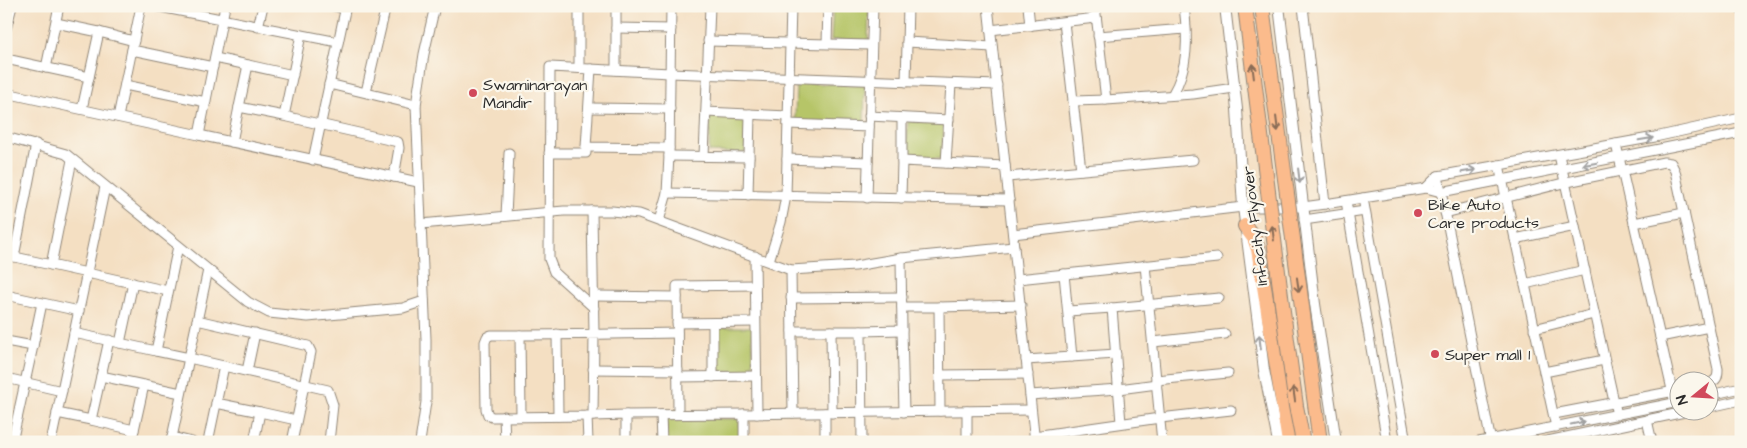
<svg xmlns="http://www.w3.org/2000/svg" width="1747" height="448" viewBox="0 0 1747 448" font-family="'Architects Daughter',sans-serif">
<rect width="100%" height="100%" fill="#fbf7ec"/>
<filter id="ink" filterUnits="userSpaceOnUse"><feTurbulence type="fractalNoise" baseFrequency=".02" numOctaves="2"/><feDisplacementMap in="SourceGraphic" scale="10" xChannelSelector="R" yChannelSelector="G"/><feConvolveMatrix kernelMatrix="1 2 1 2 8 2 1 2 1" color-interpolation-filters="sRGB"/></filter>
<filter id="wash" filterUnits="userSpaceOnUse"><feTurbulence type="fractalNoise" baseFrequency=".0096" numOctaves="4" result="noise"/><feDisplacementMap in="SourceGraphic" scale="20" xChannelSelector="R" yChannelSelector="G"/><feGaussianBlur stdDeviation="1.12" result="paint"/><feColorMatrix in="noise" values="0 0 0 0 0 0 0 0 0 0 0 0 0 0 0 0 0 1.4 0 .05"/><feComposite in="paint" operator="in"/></filter>
<g filter="url(#wash)">
<rect width="100%" height="100%" fill="#f4dfc2"/>
<!-- green -->
<g fill="#b6c568" stroke="#70784a">
<polygon points="833,6 869,6 868,41 831,40"/>
<polygon points="796,83 865,85 864,124 795,122"/>
<polygon points="710,115 747,117 745,153 709,152"/>
<polygon points="908,121 944,124 942,159 906,157"/>
<polygon points="717,327 753,327 753,372 718,372"/>
<polygon points="666,418 740,419 740,442 666,442"/>
</g>
</g>
<g filter="url(#ink)">
<g fill="none" stroke-linecap="round" stroke-linejoin="round">
<defs>
<g id="minor">
<polyline points="155,6 338,42"/>
<polyline points="334,6 345,9"/>
<polyline points="988,6 1035,442"/>
<polyline points="1028,6 1030,26"/>
<polyline points="1095,6 1106,100 1193,94 1234,88"/>
<polyline points="1303,6 1325,204"/>
<polyline points="1740,6 1741,10"/>
<polyline points="1064,22 1081,170"/>
<polyline points="56,23 99,32"/>
<polyline points="258,27 263,6"/>
<polyline points="616,28 671,29"/>
<polyline points="6,29 12,6"/>
<polyline points="990,30 1096,18"/>
<polyline points="301,35 284,116 398,142 399,148 394,177"/>
<polyline points="1098,36 1185,29"/>
<polyline points="708,41 871,45"/>
<polyline points="907,42 992,47"/>
<polyline points="827,43 828,6"/>
<polyline points="132,50 213,67"/>
<polyline points="215,58 248,65"/>
<polyline points="6,59 89,77"/>
<polyline points="46,68 59,6"/>
<polyline points="579,68 579,6"/>
<polyline points="591,69 586,147 669,148"/>
<polyline points="616,70 616,6"/>
<polyline points="906,82 908,6"/>
<polyline points="329,84 416,105"/>
<polyline points="125,85 206,102"/>
<polyline points="366,92 386,6"/>
<polyline points="6,93 199,135 225,6"/>
<path d="M 1172,95 C 1189,67 1188,38 1184,6"/>
<polyline points="1073,101 1106,100"/>
<polyline points="239,107 248,65 293,75"/>
<polyline points="589,108 670,109"/>
<polyline points="82,109 99,32 134,41"/>
<polyline points="706,112 788,116"/>
<polyline points="869,116 949,120"/>
<polyline points="118,117 141,6"/>
<polyline points="788,124 869,127"/>
<polyline points="199,135 418,182"/>
<polyline points="6,137 66,154 248,302 269,313 308,317 403,308 424,301"/>
<polyline points="232,142 239,107 284,116"/>
<polyline points="1616,144 1675,403"/>
<polyline points="549,153 586,153 586,147"/>
<polyline points="1559,155 1617,415"/>
<polyline points="669,156 749,157 748,195"/>
<polyline points="704,156 710,6"/>
<polyline points="749,157 750,114"/>
<polyline points="787,159 868,162"/>
<polyline points="313,160 346,6"/>
<polyline points="902,161 902,118"/>
<polyline points="946,163 951,84"/>
<polyline points="1499,165 1556,427"/>
<polyline points="1438,176 1491,442"/>
<polyline points="1007,177 1193,160"/>
<polyline points="1426,188 1438,176 1655,137 1741,118"/>
<polyline points="667,193 1009,200"/>
<polyline points="867,198 873,6"/>
<polyline points="901,198 902,161 1005,166"/>
<polyline points="1363,198 1406,442"/>
<polyline points="1346,201 1387,442"/>
<path d="M 592,211 L 594,334 L 593,416 L 492,417 L 488,415 L 486,409 L 485,342 L 487,337 L 491,335 C 553,335 615,334 677,333"/>
<path d="M 1445,213 L 1567,182 L 1664,162 L 1671,163 L 1675,171 L 1718,369 C 1718,377 1717,380 1710,383"/>
<polyline points="506,216 509,153"/>
<polyline points="1304,220 1365,211"/>
<polyline points="659,221 667,193 669,156 671,6"/>
<polyline points="1634,223 1684,213"/>
<polyline points="421,224 564,211 612,211 639,214 791,270 855,266 901,258 1014,247"/>
<polyline points="1013,234 1243,207 1303,207 1325,204 1426,188 1441,192 1741,133"/>
<polyline points="1515,239 1575,226"/>
<polyline points="6,255 168,291"/>
<polyline points="755,256 757,414"/>
<polyline points="14,257 36,144"/>
<polyline points="769,261 781,222 786,196 791,6"/>
<polyline points="51,265 72,160"/>
<polyline points="1145,265 1162,442"/>
<polyline points="208,270 189,358 328,390 333,405 329,442"/>
<polyline points="791,270 793,413"/>
<polyline points="1064,274 1072,357"/>
<polyline points="1018,279 1217,258"/>
<polyline points="1525,284 1585,270"/>
<polyline points="6,295 79,311"/>
<polyline points="594,296 677,297"/>
<polyline points="791,298 902,297"/>
<polyline points="902,307 939,307 940,411"/>
<polyline points="939,307 1021,305"/>
<polyline points="594,308 554,272 549,259 550,67 670,73 997,85"/>
<polyline points="1068,311 1112,308"/>
<polyline points="197,320 308,346 311,352 292,442"/>
<polyline points="677,323 755,322"/>
<polyline points="713,323 713,377"/>
<polyline points="1534,329 1594,314"/>
<polyline points="902,330 904,412"/>
<polyline points="792,331 861,331"/>
<polyline points="831,331 832,413"/>
<polyline points="74,333 156,351"/>
<polyline points="557,334 558,416"/>
<polyline points="520,335 521,416"/>
<polyline points="1660,337 1709,327"/>
<polyline points="6,341 33,346 12,442"/>
<polyline points="1153,342 1225,334"/>
<polyline points="120,343 133,283"/>
<polyline points="33,346 42,303"/>
<polyline points="1026,360 1116,354"/>
<polyline points="593,369 678,370"/>
<polyline points="247,371 255,333"/>
<polyline points="1544,372 1604,360"/>
<polyline points="940,375 1028,374"/>
<polyline points="101,376 109,340"/>
<polyline points="678,377 756,376"/>
<polyline points="6,378 62,391"/>
<polyline points="1156,380 1228,373"/>
<polyline points="1030,395 1119,389 1157,384"/>
<polyline points="1710,395 1741,388"/>
<polyline points="216,403 260,412"/>
<polyline points="1710,407 1741,400"/>
<polyline points="967,411 967,442"/>
<polyline points="57,413 91,420"/>
<polyline points="825,413 825,442"/>
<polyline points="678,414 677,286 755,285"/>
<polyline points="744,414 1031,410"/>
<polyline points="1554,414 1680,390"/>
<polyline points="626,415 744,414 744,442"/>
<polyline points="661,415 662,442"/>
<polyline points="504,416 505,442"/>
<polyline points="587,416 588,442"/>
<polyline points="593,416 626,415 626,442"/>
<polyline points="1647,420 1652,442"/>
<polyline points="1121,423 1112,308 1219,298"/>
<polyline points="134,430 144,385"/>
<polyline points="1034,436 1160,418 1231,410"/>
<polyline points="172,437 192,442"/>
<polyline points="51,442 105,187"/>
<polyline points="131,442 134,430 91,420 101,376 181,393"/>
<polyline points="171,442 189,358 156,351 178,246"/>
<polyline points="208,442 224,366"/>
<polyline points="254,442 260,412 296,420"/>
<polyline points="420,442 426,402 426,339 416,105 424,54 435,6"/>
<polyline points="862,442 861,331 902,330 901,258"/>
<polyline points="1479,442 1679,402"/>
<polyline points="1543,442 1694,410"/>
</g>
<g id="tertiary">
<polyline points="1225,6 1237,109 1243,207 1264,370 1278,442"/>
<polyline points="1279,6 1315,304 1336,442"/>
</g>
<polyline id="trunk" points="1245,226 1254,238 1258,249 1289,442"/>
</defs>
<!-- minor casing -->
<use href="#minor" stroke="#908576" stroke-width="11"/>
<!-- tertiary casing -->
<use href="#tertiary" stroke="#908576" stroke-width="12"/>
<!-- trunk casing -->
<use href="#trunk" stroke="#908576" stroke-width="16"/>
<!-- minor -->
<use href="#minor" stroke="#fff" stroke-width="9"/>
<!-- tertiary -->
<use href="#tertiary" stroke="#fff" stroke-width="10"/>
<!-- trunk -->
<use href="#trunk" stroke="#fbbb8c" stroke-width="14"/>
<defs>
<g id="trunk-bridge">
<polyline points="1245,6 1282,304 1296,406 1303,442"/>
<polyline points="1262,6 1320,442"/>
</g>
</defs>
<!-- trunk-bridge casing -->
<use href="#trunk-bridge" stroke="#908576" stroke-width="16" stroke-linecap="butt"/>
<!-- trunk-bridge -->
<use href="#trunk-bridge" stroke="#fbbb8c" stroke-width="14"/>
</g>
<!-- one-way arrows -->
<defs><path id="oneway-shaft" d="M-6 0H5M1.5-3L5.5 0L1.5 3" fill="none" stroke-width="1.6" stroke-linecap="round" stroke-linejoin="round" transform="scale(1.25)"/></defs>
<g stroke="#896c57">
<use href="#oneway-shaft" transform="translate(1253 71) rotate(-97)"/>
<use href="#oneway-shaft" transform="translate(1277 124) rotate(83)"/>
<use href="#oneway-shaft" transform="translate(1273 233) rotate(-97)"/>
<use href="#oneway-shaft" transform="translate(1298 285) rotate(82)"/>
<use href="#oneway-shaft" transform="translate(1294 394) rotate(-98)"/>
</g>
<g stroke="#a0a0a0">
<use href="#oneway-shaft" transform="translate(1646 139) rotate(-10)"/>
<use href="#oneway-shaft" transform="translate(1590 164) rotate(170)"/>
<use href="#oneway-shaft" transform="translate(1469 171) rotate(-10)"/>
<use href="#oneway-shaft" transform="translate(1299 176) rotate(83)"/>
<use href="#oneway-shaft" transform="translate(1260 342) rotate(-97)"/>
<use href="#oneway-shaft" transform="translate(1578 423) rotate(-11)"/>
</g>
</g>
<!-- markers -->
<g fill="#d1495b" stroke="#fbf7ec" stroke-width="2">
<circle cx="473" cy="93" r="5"/>
<circle cx="1418" cy="213" r="5"/>
<circle cx="1435" cy="354" r="5"/>
</g>
<g text-anchor="middle" stroke-width="4.5" stroke-linejoin="round" paint-order="stroke">
<!-- poi labels -->
<g font-size="16" fill="#2b2b2b" stroke="#fbf7ec" text-anchor="start">
<text x="483" y="90">Swaminarayan<tspan x="483" dy="18">Mandir</tspan></text>
<text x="1428" y="210">Bike Auto<tspan x="1428" dy="18">Care products</tspan></text>
<text x="1445" y="360">Super mall 1</text>
</g>
<!-- street labels -->
<g font-size="16" fill="#2b2b2b" stroke="#fbf7ec">
<text transform="translate(1254 226) rotate(-97)" y="6">Infocity Flyover</text>
</g>
</g>
<!-- margin -->
<rect width="1747" height="448" fill="none" stroke="#fbf7ec" stroke-width="25"/>
<!-- north arrow -->
<g transform="translate(1694 396) rotate(252)"><circle r="24" fill="#fbf7ec" stroke="#a8a59f"/>
<path d="M0-4L9 19L0 12L-9 19Z" fill="#d1495b"/>
<text y="-8" font-size="14" font-weight="bold" text-anchor="middle" fill="#2b2b2b">N</text>
</g>
</svg>
